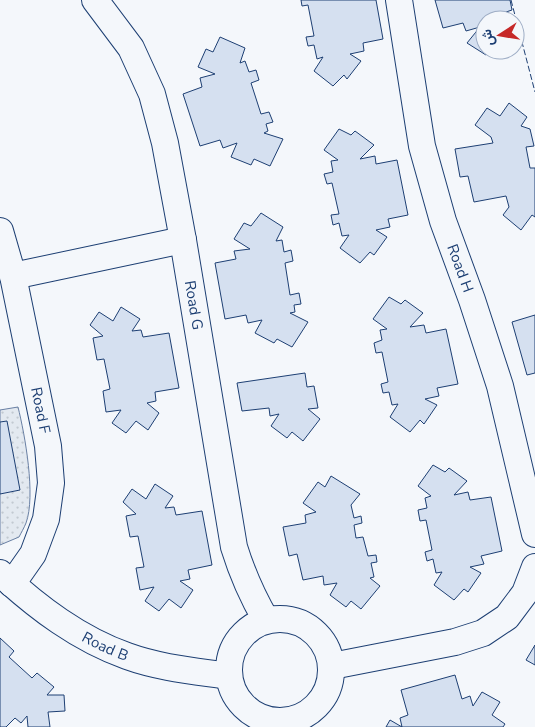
<svg xmlns="http://www.w3.org/2000/svg" width="535" height="727" viewBox="0 0 535 727" font-family="'Nunito Sans',Vazirmatn,sans-serif">
<defs>
<pattern id="park-dots" width="8" height="8" patternUnits="userSpaceOnUse" patternTransform="scale(1.25)"><rect width="8" height="8" fill="#e3e9f0"/><path d="M2 2h.1M6 6h.1" fill="none" stroke="#c2c9d1" stroke-width="1.8" stroke-linecap="round"/></pattern>
</defs>
<rect width="100%" height="100%" fill="#f4f7fb"/>
<!-- park -->
<path fill="url(#park-dots)" stroke="#687fa3" d="M 18,407 C 25,435 36,496 26,523 C 24,528 21,533 19,537 L 0,545 L 0,410 Z"/>
<!-- building -->
<g fill="#d5e0f0" stroke="#1d3f73">
<polygon points="301,0 376,0 383,39 363,43 364,51 350,54 361,61 347,79 344,75 333,86 314,71 323,57 317,59 314,45 308,46 306,37 314,36 308,5 302,6"/>
<polygon points="435,0 510,0 512,10 506,12 508,20 485,20 485,50 490,50 486,55 467,43 480,27 466,31 463,23 443,28"/>
<polygon points="220,37 245,48 240,63 245,61 249,72 256,70 259,80 251,83 261,114 269,112 273,122 266,124 268,131 264,133 283,139 270,166 254,159 251,165 231,157 237,143 223,148 220,140 200,146 183,94 202,87 200,78 215,74 198,67 206,49 213,52"/>
<polygon points="509,103 527,117 521,126 530,129 534,146 526,147 530,168 535,168 535,217 532,215 521,230 503,215 509,207 506,196 474,202 468,176 460,177 455,149 493,143 491,137 475,125 487,108 500,116"/>
<polygon points="339,129 351,135 355,131 374,145 360,159 375,156 376,164 397,160 408,215 388,219 390,227 376,230 387,237 374,255 370,252 360,263 340,248 349,235 342,236 339,223 333,225 331,215 339,214 332,183 327,184 324,174 333,172 331,161 338,160 324,150"/>
<polygon points="261,213 283,227 276,241 282,240 284,252 291,250 293,261 285,263 290,295 299,293 301,304 294,305 295,312 290,313 308,322 292,347 277,339 274,343 255,333 262,320 248,323 246,315 225,319 215,263 236,259 234,251 250,249 234,239 244,223 251,226"/>
<polygon points="389,297 401,304 405,300 423,313 410,327 424,325 426,333 446,329 458,384 437,388 439,396 425,399 437,405 424,424 420,420 410,432 390,417 398,404 392,405 389,392 383,393 381,384 388,382 382,352 376,353 374,343 382,340 380,330 387,329 373,319"/>
<polygon points="121,307 140,319 132,331 141,330 143,337 169,333 179,388 155,392 156,401 147,403 159,413 148,430 136,421 126,433 112,423 121,410 106,412 103,391 110,389 104,359 97,360 93,338 103,336 90,325 99,312 113,321"/>
<polygon points="535,315 535,373 527,375 512,322"/>
<polygon points="305,373 307,387 314,386 318,408 308,409 320,419 303,441 292,432 287,438 271,426 279,414 270,416 269,408 242,411 237,383"/>
<polygon points="7,421 20,490 0,494 0,422"/>
<polygon points="433,465 445,472 449,468 467,481 454,495 468,492 470,500 491,497 502,551 481,556 484,564 470,567 481,573 468,592 464,589 454,600 434,585 442,572 436,573 433,559 427,561 425,552 432,550 426,520 420,521 418,510 427,508 425,498 431,496 418,486"/>
<polygon points="331,476 360,494 351,505 354,518 361,516 362,523 354,525 356,538 363,537 368,556 376,555 377,562 371,563 374,577 370,578 380,586 361,609 351,601 346,607 330,595 337,583 324,585 323,576 303,580 297,554 289,556 283,527 306,523 305,515 316,512 303,503 318,482 325,487"/>
<polygon points="155,484 173,496 165,508 174,507 176,515 202,511 212,565 188,570 190,579 180,581 193,590 181,608 169,599 159,611 145,601 154,587 140,590 136,568 144,567 138,536 130,537 126,516 136,514 123,502 132,489 146,499"/>
<polygon points="0,638 14,651 9,657 32,678 37,673 54,687 47,695 64,695 65,711 48,712 50,727 28,727 27,716 21,723 15,718 6,727 0,727"/>
<polygon points="535,645 535,665 526,660"/>
<polygon points="455,675 462,699 470,696 473,706 482,692 500,702 492,715 505,724 503,727 386,727 390,720 402,727 400,718 408,715 401,690"/>
</g>
<g fill="none" stroke-linecap="round" stroke-linejoin="round">
<defs>
<g id="minor">
<path id="s1" d="M 95,0 L 131,48 L 152,94 L 165,143 L 183,240 L 234,547 C 242,573 252,596 266,620"/>
<path id="s2" d="M 399,0 L 422,146 L 443,221 L 472,300 L 500,386 L 535,534"/>
<path id="s3" d="M 0,231 L 13,276 L 48,446 L 51,483 L 46,519 L 33,554 L 12,584"/>
<polyline points="13,276 183,240"/>
<path id="s4" d="M 0,573 C 38,608 79,639 127,656 C 160,668 195,671 229,676"/>
<circle cx="280" cy="670" r="51"/>
<polyline points="332,666 455,642 483,633 507,617 525,593 535,567"/>
</g>
</defs>
<!-- minor casing -->
<use href="#minor" stroke="#1d3f73" stroke-width="28"/>
<!-- minor -->
<use href="#minor" stroke="#f4f7fb" stroke-width="26"/>
<!-- fence -->
<polyline stroke="#1d3f73" stroke-width="1" stroke-dasharray="6 2.5" stroke-linecap="butt" points="511,0 535,92"/>
</g>
<g text-anchor="middle" stroke-width="4" stroke-linejoin="round" paint-order="stroke">
<!-- street labels -->
<g font-size="15" fill="#1d3f73" stroke="#f4f7fb">
<text dy="5" stroke="none"><textPath href="#s2" startOffset="276">Road H</textPath></text>
<text dy="5" stroke="none"><textPath href="#s1" startOffset="326">Road G</textPath></text>
<text dy="5" stroke="none"><textPath href="#s3" startOffset="184">Road F</textPath></text>
<text dy="5" stroke="none"><textPath href="#s4" startOffset="129">Road B</textPath></text>
</g>
</g>
<!-- north arrow -->
<g transform="translate(500 35) rotate(258)"><circle r="24" fill="#f4f7fb" stroke="#9eadc5"/>
<path d="M0-4L9 19L0 12L-9 19Z" fill="#c62828"/>
<text y="-8" font-size="14" font-weight="bold" text-anchor="middle" fill="#1d3f73">ش</text>
</g>
</svg>
